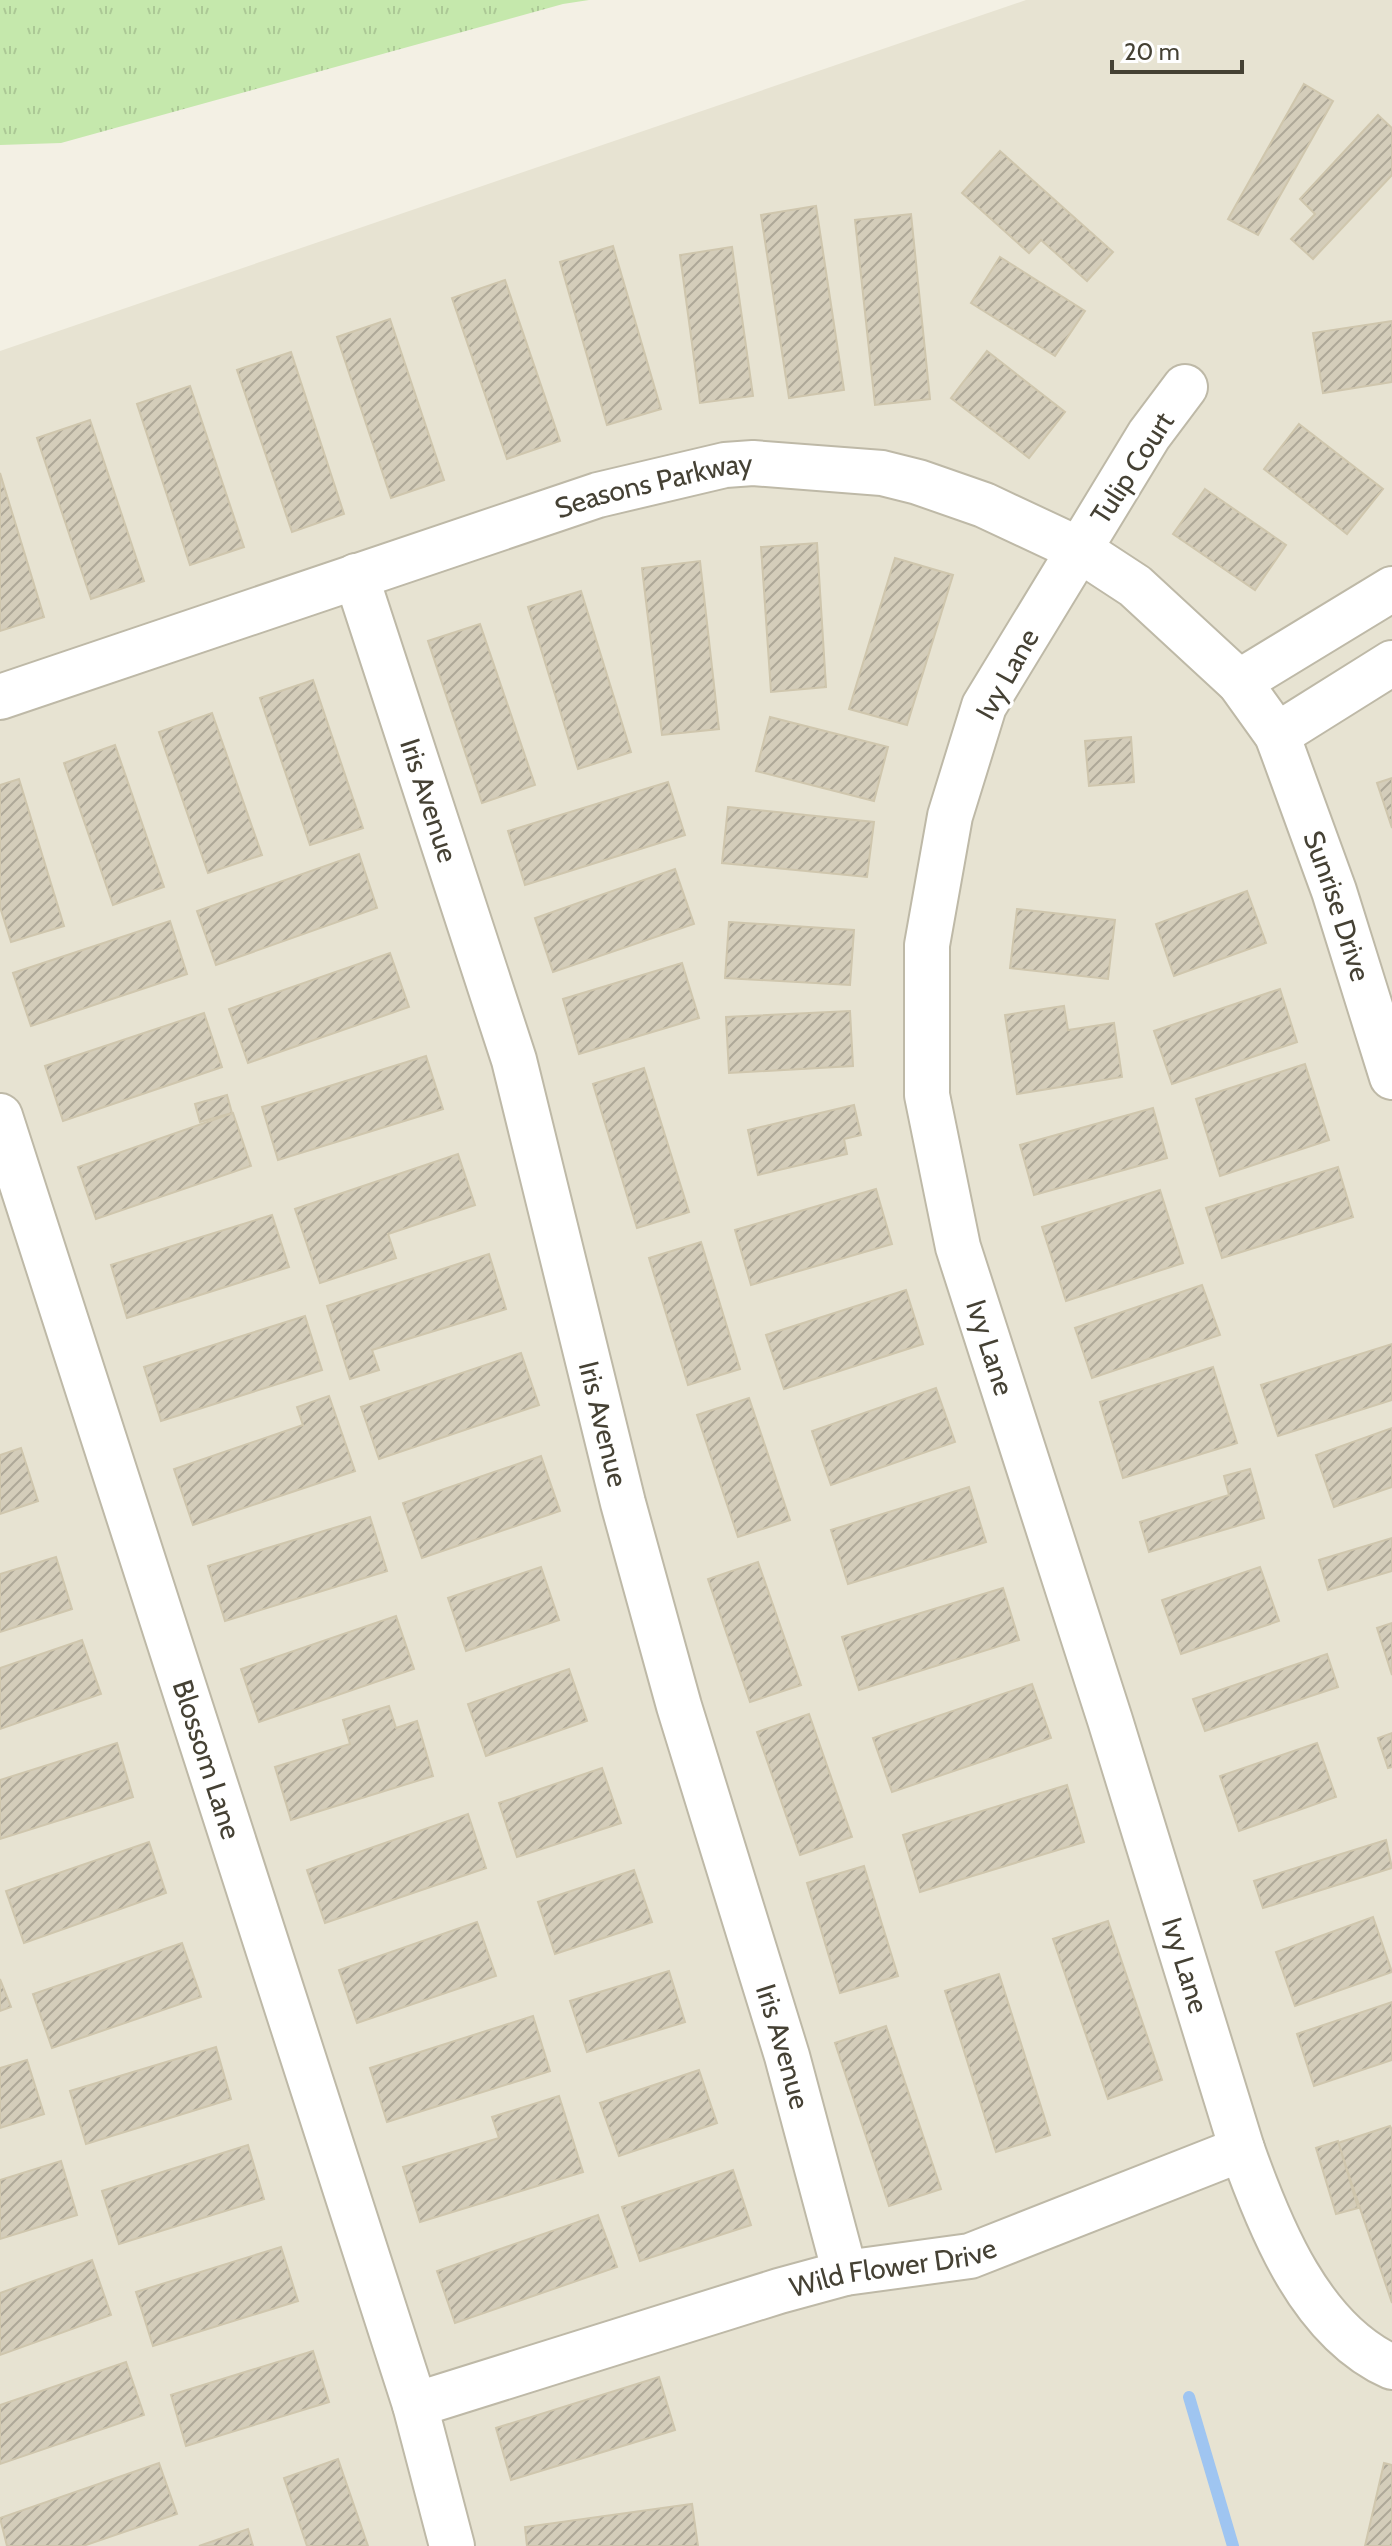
<svg xmlns="http://www.w3.org/2000/svg" width="1392" height="2546" viewBox="0 0 1392 2546" font-family="Cabin,sans-serif">
<defs>
<pattern id="grass-tufts" width="24" height="20" patternUnits="userSpaceOnUse" patternTransform="scale(2)"><rect width="24" height="20" fill="#c5e8ac"/><path d="M3 7l-1-3M5 7V3M7 7l1-3M15 17l-1-3M17 17v-4M19 17l1-3" fill="none" stroke="#abc895"/></pattern>
<pattern id="building-hatch" width="6" height="6" patternUnits="userSpaceOnUse" patternTransform="scale(2)"><rect width="6" height="6" fill="#d4cdba"/><path d="M-1 1l2-2M0 6l6-6M5 7l2-2" fill="none" stroke="#aea898"/></pattern>
</defs>
<rect width="100%" height="100%" fill="#f3f0e4"/>
<!-- residential -->
<polygon fill="#e7e3d2" points="1026,0 1392,0 1392,2546 0,2546 0,351"/>
<!-- grass -->
<polygon fill="url(#grass-tufts)" points="0,0 589,0 563,4 61,143 0,145"/>
<g fill="none" stroke-linecap="round" stroke-linejoin="round">
<!-- stream -->
<polyline stroke="#9fc5f1" stroke-width="12" points="1189,2397 1233,2546"/>
</g>
<!-- building -->
<g fill="url(#building-hatch)" stroke="#cfc6ad" stroke-width="2">
<polygon points="1304,84 1333,101 1258,235 1228,219"/>
<polygon points="1378,115 1392,128 1392,175 1313,259 1291,239 1315,214 1300,199"/>
<polygon points="1000,151 1113,252 1087,281 1041,240 1029,253 962,193"/>
<polygon points="816,206 844,390 789,398 761,215"/>
<polygon points="911,214 930,399 875,405 855,220"/>
<polygon points="613,246 661,409 607,425 560,262"/>
<polygon points="732,247 753,396 700,403 680,255"/>
<polygon points="1000,257 1085,311 1055,356 971,303"/>
<polygon points="505,280 560,441 507,459 452,298"/>
<polygon points="390,319 444,480 391,498 337,337"/>
<polygon points="1392,321 1392,382 1323,393 1313,333"/>
<polygon points="987,351 1065,412 1029,458 951,398"/>
<polygon points="291,352 344,514 292,532 237,370"/>
<polygon points="190,386 244,547 190,565 137,404"/>
<polygon points="90,420 144,581 91,599 37,438"/>
<polygon points="1299,424 1383,489 1347,534 1264,469"/>
<polygon points="0,473 44,617 0,631"/>
<polygon points="1205,489 1286,545 1255,590 1173,534"/>
<polygon points="817,543 826,687 771,692 761,547"/>
<polygon points="895,558 953,575 907,725 849,709"/>
<polygon points="700,561 719,729 662,735 642,568"/>
<polygon points="581,591 631,752 578,769 528,607"/>
<polygon points="480,624 535,785 482,803 428,641"/>
<polygon points="313,680 363,828 310,845 260,698"/>
<polygon points="212,713 262,855 208,873 159,732"/>
<polygon points="770,717 888,747 874,801 756,771"/>
<polygon points="1131,737 1134,782 1089,786 1085,741"/>
<polygon points="115,745 164,887 113,905 64,763"/>
<polygon points="1392,778 1392,828 1377,783"/>
<polygon points="19,779 64,926 11,942 0,907 0,785"/>
<polygon points="668,782 685,835 525,885 508,831"/>
<polygon points="728,807 874,822 867,877 722,863"/>
<polygon points="359,854 377,908 216,965 197,911"/>
<polygon points="675,869 694,924 553,972 535,918"/>
<polygon points="1247,891 1266,943 1174,976 1156,924"/>
<polygon points="1017,909 1115,920 1108,979 1010,968"/>
<polygon points="170,921 187,974 31,1026 13,973"/>
<polygon points="729,922 854,930 850,985 725,978"/>
<polygon points="390,953 409,1007 248,1063 229,1009"/>
<polygon points="682,963 699,1018 579,1054 563,999"/>
<polygon points="1280,989 1297,1042 1172,1084 1154,1031"/>
<polygon points="1064,1006 1068,1030 1114,1023 1122,1077 1017,1094 1005,1015"/>
<polygon points="850,1011 853,1066 729,1073 726,1017"/>
<polygon points="204,1013 222,1067 63,1121 45,1066"/>
<polygon points="426,1056 443,1109 278,1160 262,1107"/>
<polygon points="1305,1064 1329,1140 1220,1176 1196,1099"/>
<polygon points="644,1068 689,1212 637,1228 593,1084"/>
<polygon points="227,1095 232,1113 200,1122 195,1104"/>
<polygon points="854,1105 861,1135 844,1139 847,1154 758,1175 748,1130"/>
<polygon points="1153,1108 1167,1158 1034,1195 1020,1145"/>
<polygon points="233,1113 251,1166 96,1219 78,1167"/>
<polygon points="458,1154 475,1205 388,1234 396,1258 320,1283 295,1209"/>
<polygon points="1338,1167 1353,1217 1222,1258 1206,1208"/>
<polygon points="876,1189 892,1244 751,1285 735,1230"/>
<polygon points="1160,1190 1183,1263 1066,1301 1042,1227"/>
<polygon points="272,1215 289,1267 127,1318 111,1265"/>
<polygon points="701,1242 740,1369 688,1385 649,1258"/>
<polygon points="489,1254 506,1309 372,1350 379,1370 350,1379 327,1306"/>
<polygon points="1202,1285 1220,1335 1092,1378 1075,1328"/>
<polygon points="906,1290 923,1344 784,1389 766,1335"/>
<polygon points="305,1316 322,1370 161,1421 144,1367"/>
<polygon points="1392,1344 1392,1400 1278,1436 1261,1385"/>
<polygon points="521,1353 539,1405 379,1459 361,1407"/>
<polygon points="1213,1367 1237,1443 1123,1478 1100,1402"/>
<polygon points="936,1388 955,1442 831,1485 812,1431"/>
<polygon points="329,1396 355,1471 193,1525 174,1469 303,1425 297,1407"/>
<polygon points="749,1398 790,1520 738,1537 697,1415"/>
<polygon points="1392,1428 1392,1487 1334,1507 1316,1455"/>
<polygon points="21,1448 38,1501 0,1514 0,1455"/>
<polygon points="541,1456 560,1511 422,1558 403,1503"/>
<polygon points="1250,1469 1264,1518 1149,1552 1140,1522 1229,1495 1224,1476"/>
<polygon points="969,1487 986,1542 848,1584 831,1530"/>
<polygon points="370,1517 387,1571 225,1621 208,1566"/>
<polygon points="1392,1538 1392,1571 1328,1590 1319,1560"/>
<polygon points="56,1557 72,1609 0,1632 0,1574"/>
<polygon points="758,1562 801,1685 750,1702 708,1579"/>
<polygon points="541,1567 559,1620 466,1651 448,1598"/>
<polygon points="1260,1567 1279,1621 1181,1654 1162,1600"/>
<polygon points="1003,1588 1019,1640 859,1690 842,1637"/>
<polygon points="396,1616 414,1669 259,1722 241,1669"/>
<polygon points="1392,1623 1392,1675 1377,1628"/>
<polygon points="82,1640 101,1694 0,1729 0,1668"/>
<polygon points="1327,1654 1338,1687 1205,1731 1193,1699"/>
<polygon points="569,1669 587,1721 486,1756 468,1704"/>
<polygon points="1032,1684 1051,1738 892,1792 873,1738"/>
<polygon points="389,1706 396,1728 417,1721 433,1776 291,1820 275,1767 350,1744 343,1720"/>
<polygon points="809,1714 852,1837 800,1855 757,1732"/>
<polygon points="1392,1733 1392,1767 1388,1768 1378,1738"/>
<polygon points="117,1743 133,1797 0,1839 0,1780"/>
<polygon points="1317,1743 1336,1797 1239,1831 1220,1776"/>
<polygon points="602,1768 621,1823 517,1857 499,1803"/>
<polygon points="1067,1785 1084,1842 920,1892 903,1835"/>
<polygon points="468,1814 486,1868 325,1923 307,1870"/>
<polygon points="1386,1840 1392,1868 1263,1908 1254,1881"/>
<polygon points="149,1842 166,1893 24,1943 6,1891"/>
<polygon points="864,1866 898,1976 840,1993 807,1883"/>
<polygon points="634,1870 652,1922 555,1954 538,1902"/>
<polygon points="1373,1917 1392,1972 1295,2006 1276,1952"/>
<polygon points="1108,1921 1162,2080 1108,2099 1053,1939"/>
<polygon points="477,1922 496,1976 357,2023 339,1970"/>
<polygon points="182,1943 201,1997 52,2048 33,1994"/>
<polygon points="669,1971 685,2022 587,2052 570,2001"/>
<polygon points="999,1974 1050,2135 996,2152 945,1991"/>
<polygon points="0,1979 11,2007 0,2011"/>
<polygon points="1392,2002 1392,2060 1314,2086 1297,2034"/>
<polygon points="533,2016 550,2071 387,2122 370,2068"/>
<polygon points="886,2026 941,2189 889,2206 835,2043"/>
<polygon points="216,2047 231,2099 86,2144 70,2091"/>
<polygon points="27,2060 44,2114 0,2128 0,2068"/>
<polygon points="699,2070 717,2123 619,2156 600,2103"/>
<polygon points="559,2096 583,2172 420,2222 403,2167 499,2138 492,2117"/>
<polygon points="1390,2126 1392,2130 1392,2303 1338,2143"/>
<polygon points="1338,2141 1358,2208 1336,2214 1316,2148"/>
<polygon points="248,2145 264,2199 119,2244 102,2191"/>
<polygon points="61,2161 77,2215 0,2239 0,2180"/>
<polygon points="733,2170 751,2225 640,2261 622,2207"/>
<polygon points="598,2215 617,2267 455,2323 437,2271"/>
<polygon points="281,2247 298,2301 153,2346 136,2292"/>
<polygon points="92,2260 111,2315 0,2355 0,2293"/>
<polygon points="313,2351 329,2402 186,2446 171,2395"/>
<polygon points="126,2362 144,2415 0,2464 0,2405"/>
<polygon points="659,2377 675,2430 511,2480 496,2428"/>
<polygon points="338,2459 368,2546 307,2546 284,2478"/>
<polygon points="159,2463 177,2514 83,2546 7,2546 0,2518"/>
<polygon points="1384,2463 1392,2465 1392,2546 1365,2546"/>
<polygon points="692,2504 698,2546 527,2546 525,2527"/>
<polygon points="248,2529 253,2546 199,2546"/>
</g>
<g fill="none" stroke-linecap="round" stroke-linejoin="round">
<defs>
<g id="minor">
<path id="s1" d="M 1185,387 L 1149,435 L 984,706 L 950,816 L 927,945 L 927,1095 L 958,1247 L 1110,1720 L 1242,2149 C 1270,2228 1311,2331 1392,2367"/>
<path id="s2" d="M 356,576 L 514,1060 L 623,1503 L 679,1706 L 787,2056 L 845,2273"/>
<polyline points="1239,682 1392,589"/>
<path id="s3" d="M 0,697 L 598,495 L 725,465 L 753,463 L 882,473 L 918,482 L 984,505 L 1080,550 L 1135,586 L 1239,682 L 1277,735 L 1283,751 L 1334,891 L 1392,1077"/>
<polyline points="1277,735 1392,663"/>
<path id="s4" d="M 0,1116 L 415,2405 L 452,2546"/>
<path id="s5" d="M 415,2405 L 779,2291 L 845,2273 L 970,2256 L 1242,2149"/>
</g>
</defs>
<!-- minor casing -->
<use href="#minor" stroke="#beb9a7" stroke-width="48"/>
<!-- minor -->
<use href="#minor" stroke="#fff" stroke-width="44"/>
</g>
<g text-anchor="middle" stroke-width="7" stroke-linejoin="round" paint-order="stroke">
<!-- street labels -->
<g font-size="28" fill="#454134" stroke="#fff">
<text transform="translate(1132 468) rotate(-57)" y="10">Tulip Court</text>
<text dy="10" stroke="none"><textPath href="#s3" startOffset="688">Seasons Parkway</textPath></text>
<text transform="translate(1007 674) rotate(-61)" y="10">Ivy Lane</text>
<text dy="10" stroke="none"><textPath href="#s2" startOffset="236">Iris Avenue</textPath></text>
<text dy="10" stroke="none"><textPath href="#s3" startOffset="1586">Sunrise Drive</textPath></text>
<text dy="10" stroke="none"><textPath href="#s1" startOffset="1034">Ivy Lane</textPath></text>
<text dy="10" stroke="none"><textPath href="#s2" startOffset="884">Iris Avenue</textPath></text>
<text dy="10" stroke="none"><textPath href="#s4" startOffset="676">Blossom Lane</textPath></text>
<text dy="10" stroke="none"><textPath href="#s1" startOffset="1682">Ivy Lane</textPath></text>
<text dy="10" stroke="none"><textPath href="#s2" startOffset="1532">Iris Avenue</textPath></text>
<text dy="10" stroke="none"><textPath href="#s5" startOffset="498">Wild Flower Drive</textPath></text>
</g>
</g>
<!-- scale -->
<path d="M1112 60v12h130v-12" fill="none" stroke="#454134" stroke-width="4"/>
<text x="1124" y="60" font-size="24" fill="#454134" stroke="#ffffff" stroke-width="6" paint-order="stroke">20 m</text>
</svg>
